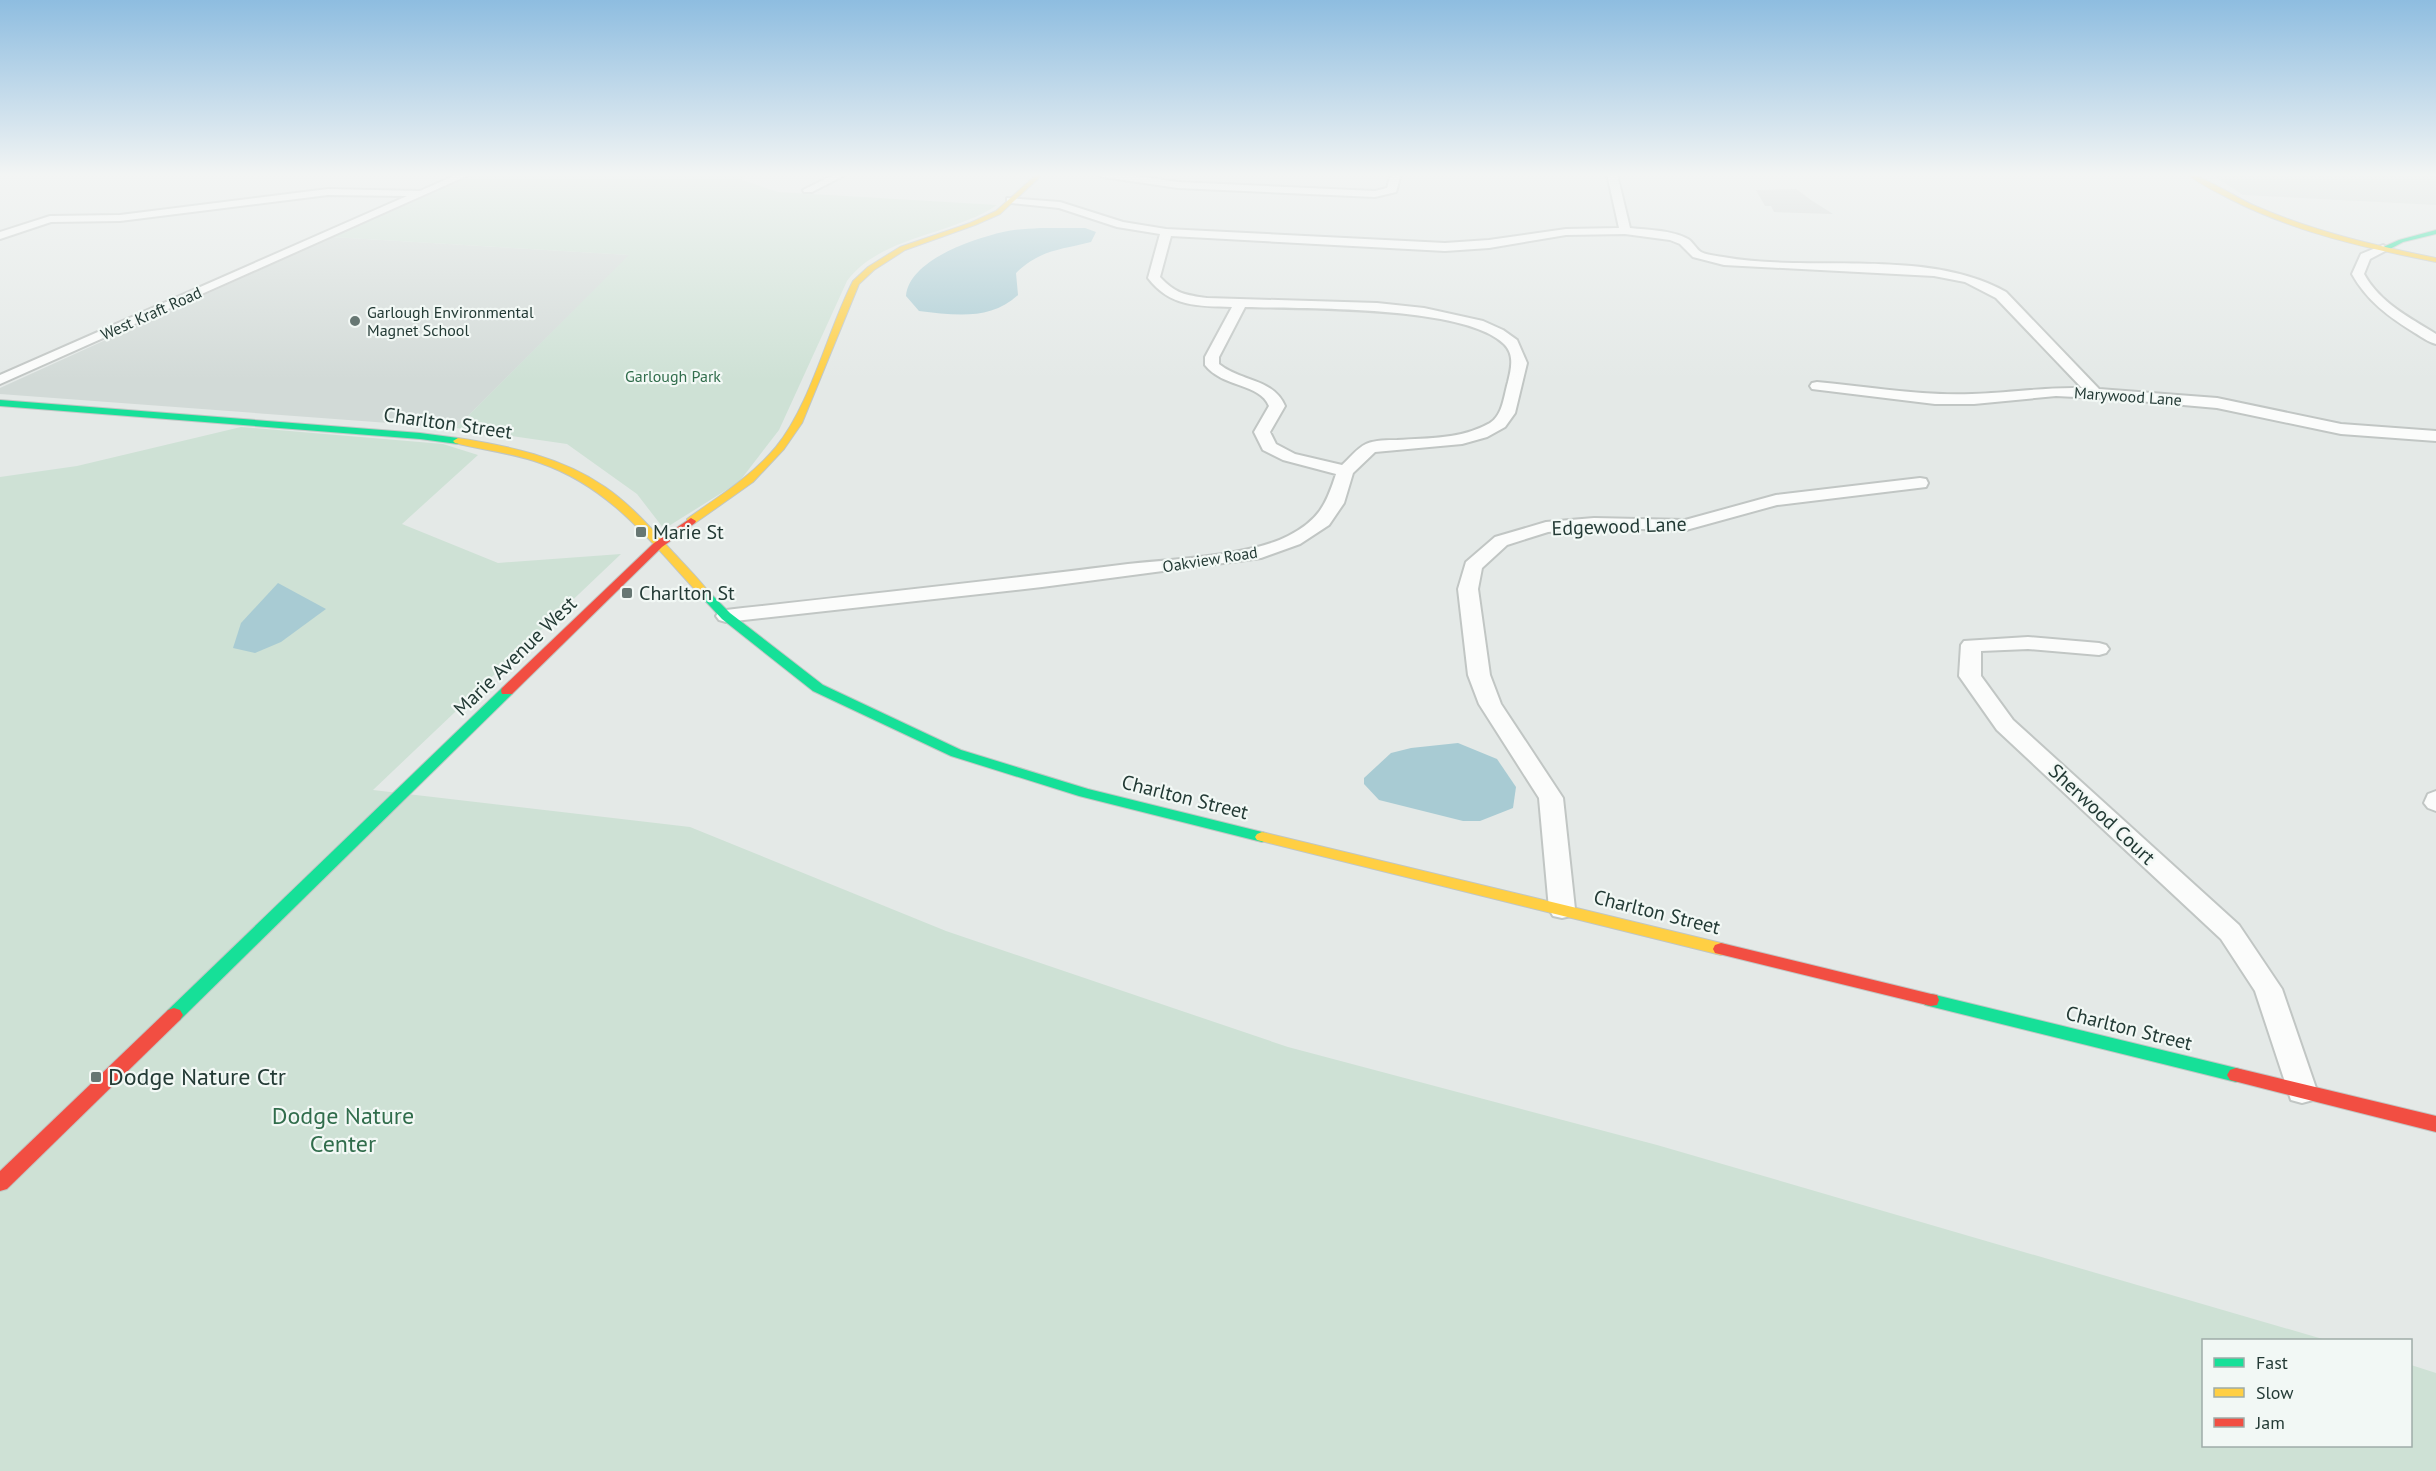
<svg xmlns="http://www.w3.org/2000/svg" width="2436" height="1471" viewBox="0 0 2436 1471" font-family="'PT Sans',sans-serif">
<rect width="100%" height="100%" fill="#e4e9e7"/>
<!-- built -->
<g fill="#d2dad7">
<polygon points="2211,174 2436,174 2436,205 2243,195"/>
<polygon points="332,237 630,255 456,428 0,394 0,388"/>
</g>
<!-- green -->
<g fill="#cee1d5">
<path d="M 475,174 L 743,174 L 742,180 L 778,192 L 997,205 C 953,235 880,236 847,281 L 779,430 L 739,482 L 664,529 L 637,494 L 567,444 L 456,428 L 629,255 L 332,237 Z"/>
<polygon points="241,427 443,444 478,455 402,524 498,563 621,554 373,790 690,827 946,931 1288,1047 1657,1145 2326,1340 2204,1340 2204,1446 2410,1446 2411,1365 2436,1373 2436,1471 0,1471 0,477 77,466"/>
</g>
<!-- water -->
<g fill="#a8cbd3">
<path d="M 1040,228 L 1085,228 L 1096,232 L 1091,242 C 1059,250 1040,250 1016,273 L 1018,295 C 990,321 954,315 919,311 L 906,296 C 909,260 973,239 1003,232 C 1015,229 1028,229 1040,228 Z"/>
<polygon points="278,583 326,609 281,642 255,653 233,648 241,623"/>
<polygon points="1458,743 1497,759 1516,787 1513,808 1480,821 1463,821 1379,800 1364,784 1364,778 1391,753 1411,748"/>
</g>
<!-- building -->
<polygon fill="#ced2d1" points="1796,189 1811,200 1833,214 1774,212 1771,206 1765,206 1756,190"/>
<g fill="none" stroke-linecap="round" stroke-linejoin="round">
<defs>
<g id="street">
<polygon points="458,174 471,174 0,384 0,375 407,196 328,195 120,221 51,222 0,239 0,232 50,216 120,215 328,189 420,191"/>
<polygon points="835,174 847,174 812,192 804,192 803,190"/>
<polygon points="1098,174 1121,174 1178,182 1375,191 1387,188 1391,174 1401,174 1396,192 1375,197 1178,188 1103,177"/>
<path d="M 1607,174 L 1617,174 L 1630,228 C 1648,230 1672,230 1688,239 C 1693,242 1696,249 1701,252 C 1707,255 1717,256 1723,257 C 1811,273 1926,247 2006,292 L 2099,389 L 2217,398 L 2341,424 L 2436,431 L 2436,441 L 2341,434 L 2217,408 L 2116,399 L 2056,396 L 1974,404 L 1935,404 L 1812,389 L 1810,386 L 1812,383 L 1817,382 C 1869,387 1921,396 1972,394 C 2009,393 2045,387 2082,388 L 1996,298 L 1965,282 L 1934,276 L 1724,265 L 1693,257 L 1680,244 L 1670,240 L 1625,234 L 1566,235 L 1489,248 L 1445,251 L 1171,236 L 1160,277 C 1176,294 1185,295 1207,298 L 1377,303 L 1424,308 L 1483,321 L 1503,330 L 1517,340 L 1527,363 L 1515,413 L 1505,427 L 1487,437 L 1462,444 L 1375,452 L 1353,473 L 1344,503 L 1329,525 L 1300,544 L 1261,558 L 1042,587 L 726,622 L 719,620 L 716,616 L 719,612 L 726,610 C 860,595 994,581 1128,564 C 1174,559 1249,556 1288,536 C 1319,520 1326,505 1336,474 L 1283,460 L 1263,450 L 1254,432 L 1269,406 C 1260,383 1223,388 1205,365 L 1205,357 L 1232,307 C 1198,306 1170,307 1148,278 L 1160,234 L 1117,227 L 1059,208 L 1011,203 L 1007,202 L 1007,198 L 1060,202 L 1123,222 L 1166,229 L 1445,243 L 1489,240 L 1566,229 L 1619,228 ZM 1245,307 C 1303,309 1464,305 1504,344 C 1515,355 1511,369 1508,382 C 1504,395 1503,415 1490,423 C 1462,439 1429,438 1397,440 C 1388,440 1374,440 1366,444 C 1357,448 1349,459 1342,465 L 1295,454 L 1276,444 L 1270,432 L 1285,406 C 1273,378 1241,382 1219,364 L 1219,357 Z"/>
<path d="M 2383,245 L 2389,249 L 2370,259 L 2364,274 C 2380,303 2409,317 2436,334 L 2436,344 C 2428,342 2422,337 2415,333 C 2389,317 2367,301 2352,274 L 2361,254 Z"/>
<polygon points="1920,478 1926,479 1928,483 1926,487 1777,505 1686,530 1594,528 1548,532 1507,545 1482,568 1478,589 1490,675 1501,704 1563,798 1575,909 1571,916 1562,918 1553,916 1549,909 1539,798 1479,704 1468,675 1458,589 1466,562 1495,537 1546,522 1594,518 1685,520 1776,495"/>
<polygon points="2028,637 2099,643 2106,645 2109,649 2106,653 2099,655 2028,649 1981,651 1981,676 2013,720 2239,925 2282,989 2317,1091 2313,1100 2302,1103 2291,1100 2255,991 2221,939 1997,730 1959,676 1961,645 1964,641"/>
<polygon points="2436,791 2436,811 2428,808 2424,803 2428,794"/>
</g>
<g id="fast">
<polygon points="2436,230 2436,234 2403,242 2388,250 2381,248 2399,240"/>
<polygon points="0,400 420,433 458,438 463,441 458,444 420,439 0,406"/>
<polygon points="702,588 706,589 730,613 823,685 961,750 1088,789 1262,832 1267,834 1269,837 1267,840 1262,842 1079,796 951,756 813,691 722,619 696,591"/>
<polygon points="507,687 512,688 513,691 512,694 180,1020 174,1022 168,1020 165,1015 168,1010 502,688"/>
<polygon points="1931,994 2236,1068 2242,1070 2245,1075 2242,1080 2236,1082 1925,1005 1923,1000 1925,995"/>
</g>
<g id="slow">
<path d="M 1037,174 L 1043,174 L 1000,214 L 975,225 L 905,250 L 874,270 L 859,284 L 802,423 L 784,449 L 753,482 L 695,523 L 687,523 L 687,519 C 718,497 751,477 776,447 C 811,404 827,332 853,281 L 868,267 L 900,247 L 970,223 L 996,211 Z"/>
<path d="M 2187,174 C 2198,173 2239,199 2253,205 C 2312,231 2373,245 2436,258 L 2436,262 C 2365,248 2295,232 2230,199 C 2216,192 2200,184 2187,174 Z"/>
<path d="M 458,438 C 509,446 561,457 605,487 C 630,504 651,528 671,550 C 683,563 697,577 708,591 L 702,594 L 698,593 C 650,541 610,487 540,463 C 512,453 483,450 455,443 L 453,441 Z"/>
<polygon points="1262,832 1721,943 1727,945 1729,949 1727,953 1721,955 1257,840 1255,837 1257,834"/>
</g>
<g id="jam">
<polygon points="691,518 696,521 695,523 662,547 512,694 502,694 501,691 502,688 654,543"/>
<polygon points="1721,943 1931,994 1937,995 1939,1000 1937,1005 1931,1006 1715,953 1713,949 1715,945"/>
<polygon points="174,1008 180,1010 183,1015 180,1020 7,1189 0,1191 0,1171 168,1010"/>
<polygon points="2236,1068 2436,1116 2436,1132 2230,1080 2227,1075 2230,1070"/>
</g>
</defs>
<!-- street casing -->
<use href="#street" stroke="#c1c6c4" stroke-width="4"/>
<!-- fast casing -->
<use href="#fast" stroke="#c0c6c4" stroke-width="2"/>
<!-- slow casing -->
<use href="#slow" stroke="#c0c6c4" stroke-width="2"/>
<!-- jam casing -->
<use href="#jam" stroke="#c0c6c4" stroke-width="2"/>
<!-- street -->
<use href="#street" fill="#fbfcfb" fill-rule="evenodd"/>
<!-- fast -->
<use href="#fast" fill="#16e098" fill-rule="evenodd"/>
<!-- slow -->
<use href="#slow" fill="#ffcf43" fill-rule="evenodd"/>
<!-- jam -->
<use href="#jam" fill="#f24e42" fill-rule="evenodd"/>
</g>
<!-- sky -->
<linearGradient id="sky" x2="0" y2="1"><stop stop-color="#8ebde0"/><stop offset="0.46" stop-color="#f3f5f4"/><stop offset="1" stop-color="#f3f5f4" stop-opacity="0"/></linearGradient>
<rect width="2436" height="380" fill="url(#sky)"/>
<!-- markers -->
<g fill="#677773" stroke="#f2f8f5" stroke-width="2">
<circle cx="355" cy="321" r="6"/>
<rect x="635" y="526" width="12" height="12" rx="3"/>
<rect x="621" y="587" width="12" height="12" rx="3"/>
<rect x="90" y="1071" width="12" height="12" rx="3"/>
</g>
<g text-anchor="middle" stroke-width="4.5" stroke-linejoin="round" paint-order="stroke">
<!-- far-poi labels -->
<g font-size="16" fill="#233a35" stroke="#f2f8f5" text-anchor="start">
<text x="367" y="318">Garlough Environmental<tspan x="367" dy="18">Magnet School</tspan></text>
</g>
<!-- far-street labels -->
<g font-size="16" fill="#233a35" stroke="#f2f8f5">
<text transform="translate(151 313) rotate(-24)" y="6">West Kraft Road</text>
<text transform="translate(2128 396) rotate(4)" y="6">Marywood Lane</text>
<text transform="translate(1210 559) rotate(-9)" y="6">Oakview Road</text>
</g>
<!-- far-park labels -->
<g font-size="16" fill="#316d4c" stroke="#f2f8f5">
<text x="673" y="382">Garlough Park</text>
</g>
<!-- street labels -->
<g font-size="20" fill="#233a35" stroke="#f2f8f5">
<text transform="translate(448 423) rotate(8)" y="7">Charlton Street</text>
<text transform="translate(1619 526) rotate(-2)" y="7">Edgewood Lane</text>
<text transform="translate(515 656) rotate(-44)" y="7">Marie Avenue West</text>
<text transform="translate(1185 797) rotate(14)" y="7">Charlton Street</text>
<text transform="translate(2102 814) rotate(43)" y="7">Sherwood Court</text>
<text transform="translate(1657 912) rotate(14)" y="7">Charlton Street</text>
<text transform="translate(2129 1028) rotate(14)" y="7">Charlton Street</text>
</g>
<!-- poi labels -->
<g font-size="20" fill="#233a35" stroke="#f2f8f5" text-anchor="start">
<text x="653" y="539">Marie St</text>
<text x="639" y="600">Charlton St</text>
</g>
<!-- near-poi labels -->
<g font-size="24" fill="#233a35" stroke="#f2f8f5" text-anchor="start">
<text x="108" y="1085">Dodge Nature Ctr</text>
</g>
<!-- near-park labels -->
<g font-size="24" fill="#316d4c" stroke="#f2f8f5">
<text x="343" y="1124">Dodge Nature<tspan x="343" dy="28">Center</tspan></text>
</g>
</g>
<!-- legend -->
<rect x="2202" y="1339" width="210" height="108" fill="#f2f8f5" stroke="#9faca8" stroke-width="1.5"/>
<rect x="2214" y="1358" width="30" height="9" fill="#16e098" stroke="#9faca8" stroke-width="1.5"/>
<text x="2256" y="1369" font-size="18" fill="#233a35">Fast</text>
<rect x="2214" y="1388" width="30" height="9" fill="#ffcf43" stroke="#9faca8" stroke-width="1.5"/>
<text x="2256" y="1399" font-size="18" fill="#233a35">Slow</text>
<rect x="2214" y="1418" width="30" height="9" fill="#f24e42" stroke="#9faca8" stroke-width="1.5"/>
<text x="2256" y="1429" font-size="18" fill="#233a35">Jam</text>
</svg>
